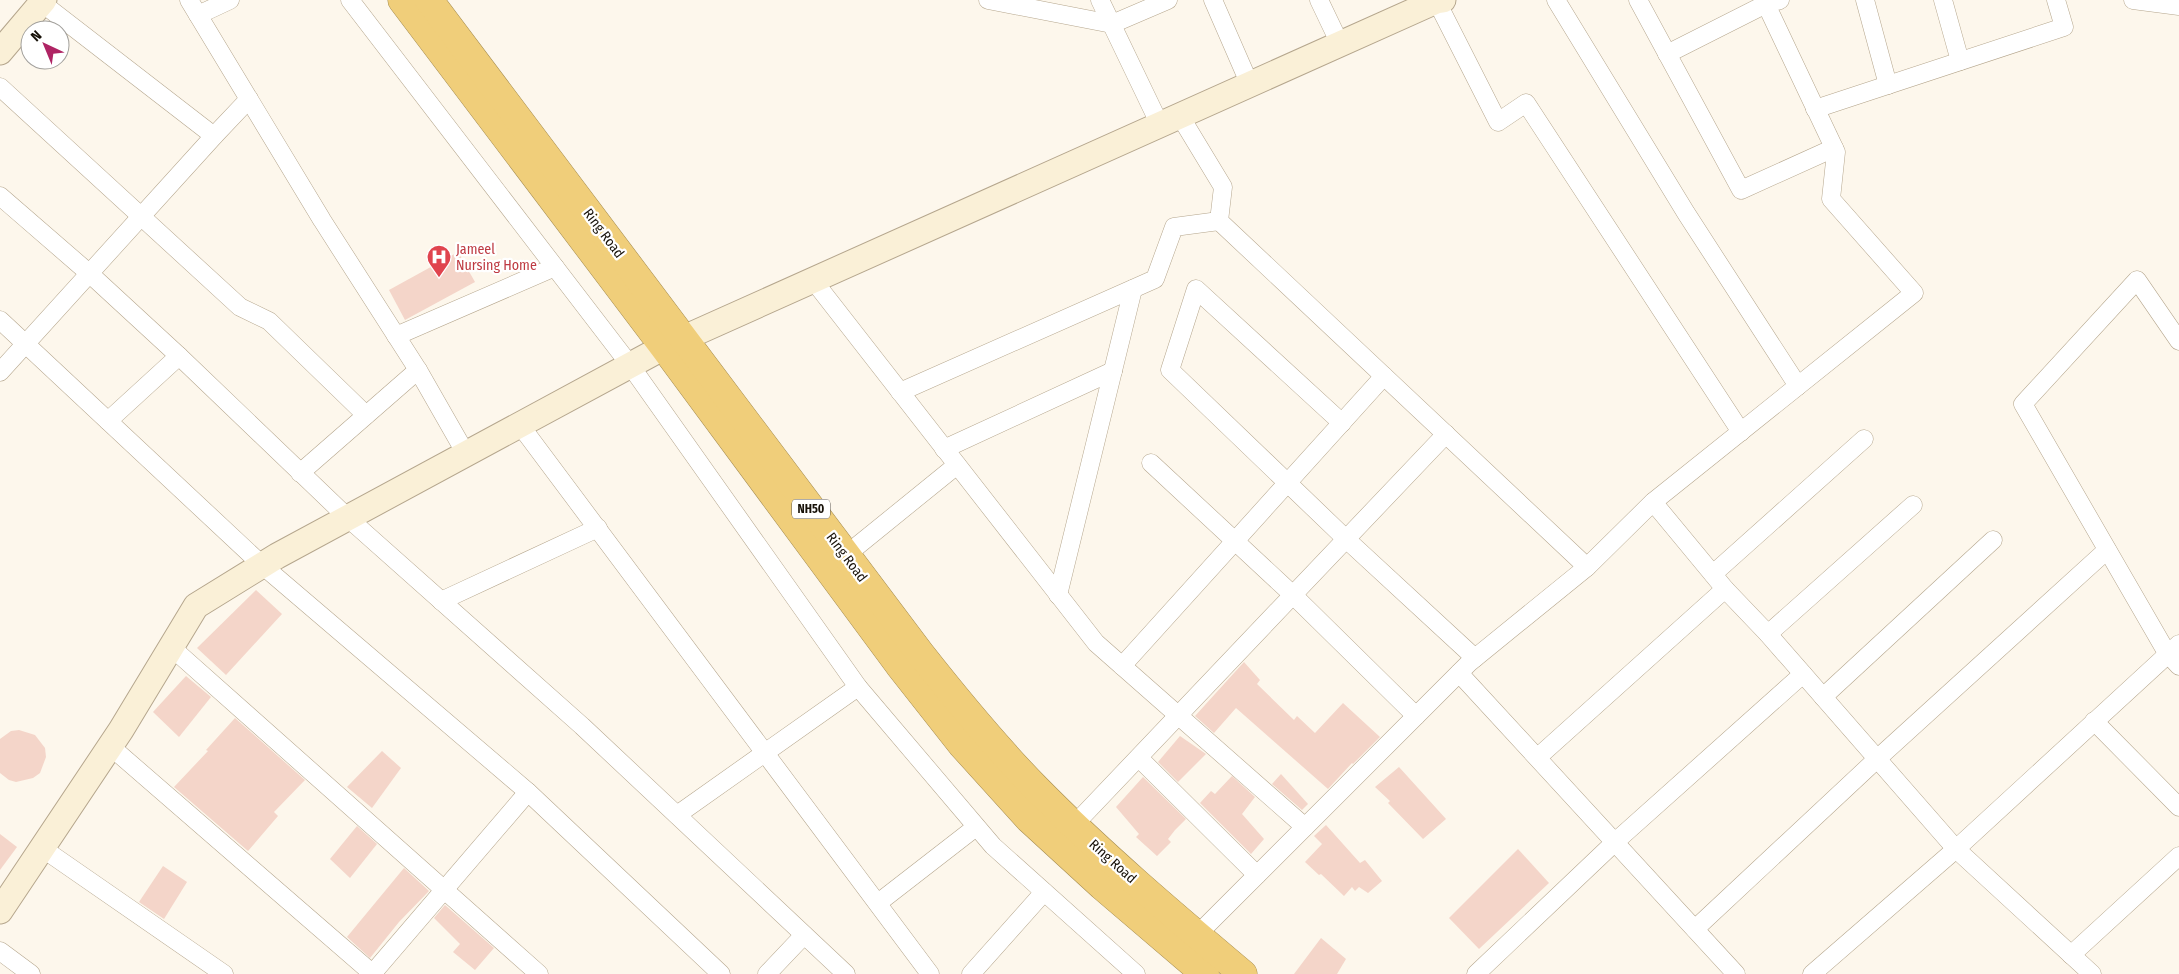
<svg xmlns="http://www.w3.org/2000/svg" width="2179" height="974" viewBox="0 0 2179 974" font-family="'Fira Sans Condensed',sans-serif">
<rect width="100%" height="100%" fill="#fdf7ec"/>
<!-- building -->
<g fill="#f4d5c9">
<polygon points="458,252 475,282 405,320 389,290"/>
<polygon points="256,590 282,614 226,675 197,648"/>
<polygon points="1244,662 1260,680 1257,684 1294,720 1297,716 1315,733 1343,703 1380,737 1353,764 1352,763 1328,789 1236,708 1214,733 1195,716"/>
<polygon points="186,676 211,697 179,737 153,712"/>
<polygon points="235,718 305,780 274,812 278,816 248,851 174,787 208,751 206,750"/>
<polygon points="19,730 35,735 45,748 46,757 40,773 33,778 16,782 9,780 0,773 0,739 11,731"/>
<polygon points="1180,736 1206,754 1178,782 1158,762"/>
<polygon points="382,751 401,768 372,808 347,787"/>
<polygon points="1399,767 1446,819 1423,839 1388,803 1390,801 1375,787"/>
<polygon points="1281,774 1308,804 1302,810 1272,784"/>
<polygon points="1232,776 1255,797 1242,814 1264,839 1251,854 1200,803 1211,791 1215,794"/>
<polygon points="1143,777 1186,819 1175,830 1168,839 1171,842 1157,856 1136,837 1139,834 1116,807"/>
<polygon points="1326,825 1360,863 1365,860 1382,881 1368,893 1359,887 1355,891 1352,887 1344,896 1321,874 1319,875 1305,862 1322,844 1314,836"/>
<polygon points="357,826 377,844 350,878 330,859"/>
<polygon points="0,834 17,847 0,870"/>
<polygon points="1518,849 1549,883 1479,949 1449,918"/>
<polygon points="163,866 187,882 164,919 139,902"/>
<polygon points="404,868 429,891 399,922 370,958 347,937"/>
<polygon points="445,905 494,948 475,970 453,952 460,944 434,918"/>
<polygon points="1321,938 1346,959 1337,974 1294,974"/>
</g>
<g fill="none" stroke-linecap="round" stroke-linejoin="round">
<defs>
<g id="street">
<polyline points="38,0 214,136"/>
<polyline points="189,0 322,220 418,370"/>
<polyline points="350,0 630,365 858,687 993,846 1136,974"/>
<polyline points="988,0 1112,24 1168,0"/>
<polyline points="1100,0 1160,125"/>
<polyline points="1213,0 1250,85"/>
<polyline points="1319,0 1340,44"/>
<polyline points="1436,0 1498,122 1526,103 1741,432"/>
<polyline points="1556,0 1686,213 1798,386"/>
<polyline points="1638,0 1741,190 1834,148"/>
<polyline points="1865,0 1888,85"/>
<polyline points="1943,0 1960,61"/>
<polyline points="2133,0 2179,6"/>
<polyline points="198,15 230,0"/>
<polyline points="1667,54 1766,4 1780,0"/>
<polyline points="0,87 240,307 269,321 366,415"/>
<polyline points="1815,109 2064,27 2056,0"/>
<polyline points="1180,116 1223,187 1219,221 1587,567 1653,502 1725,589 1768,634 1956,849 2092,974"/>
<polyline points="0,196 90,274 179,356 348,518 582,726 846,974"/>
<polyline points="813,280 1096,643 1305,827"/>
<polyline points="0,320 262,565 528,792"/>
<polyline points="396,336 555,267"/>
<polyline points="2179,341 2137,280 2023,404 2167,653 2179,666"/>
<polyline points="0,372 214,136 249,99"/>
<polyline points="900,392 1155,279 1174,227 1219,221"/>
<polyline points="108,421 179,356"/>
<polyline points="1342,423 1196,289 1170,370 1346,539 1475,658"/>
<polyline points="520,425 930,974"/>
<polyline points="944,449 1113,371"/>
<polyline points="1151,463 1293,595 1416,716"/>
<polyline points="300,473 418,370 466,454"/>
<polyline points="1653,502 1914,293 1831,199 1836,152 1764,0"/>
<polyline points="846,555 957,465"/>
<polyline points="1713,574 1864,439"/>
<polyline points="1058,595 1133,289"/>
<polyline points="441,601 598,528"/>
<polyline points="1768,634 1913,505"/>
<polyline points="171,647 539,974"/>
<polyline points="1122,666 1384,376"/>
<polyline points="1459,673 1736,974"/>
<polyline points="1823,697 1993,540"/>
<polyline points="2094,721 2179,807"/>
<polyline points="110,746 373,974"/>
<polyline points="1538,757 1725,589"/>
<polyline points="1139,758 1257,875"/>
<polyline points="677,815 858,687"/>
<polyline points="1074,825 1446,434"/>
<polyline points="42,848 224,974"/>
<polyline points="878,903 976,827"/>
<polyline points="1695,929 1877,759 2107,550"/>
<polyline points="1197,935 1470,662 1587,567"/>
<polyline points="0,951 31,974"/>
<polyline points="2071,955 2179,856"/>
<polyline points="372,974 528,792 721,974"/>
<polyline points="767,974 804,935"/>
<polyline points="971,974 1044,892"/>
<polyline points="1476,974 1615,842 1803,674"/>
<polyline points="1812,974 1956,849 2179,644"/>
</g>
<g id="secondary">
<polyline points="0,52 44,0"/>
<polyline points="0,911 121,730 196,606 277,556 664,347 1436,1 1443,0"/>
</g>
<g id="highway">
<polyline points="402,0 664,347 899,665 962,745 1029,819 1102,886 1205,974"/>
<path d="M 429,0 L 920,653 C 957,700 995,746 1036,788 C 1101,854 1172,914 1243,974"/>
</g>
</defs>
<!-- street casing -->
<use href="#street" stroke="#b5a68d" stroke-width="19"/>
<!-- secondary casing -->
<use href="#secondary" stroke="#b5a68d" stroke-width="27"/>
<!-- highway casing -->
<use href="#highway" stroke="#a48c52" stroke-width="29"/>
<!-- street -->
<use href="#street" stroke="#fff" stroke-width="18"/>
<!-- secondary -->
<use href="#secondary" stroke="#faf0d7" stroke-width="25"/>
<!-- highway -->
<use href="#highway" stroke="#f0ce7a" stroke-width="28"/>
</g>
<!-- icons -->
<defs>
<symbol id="hospital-pin" viewBox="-11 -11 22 30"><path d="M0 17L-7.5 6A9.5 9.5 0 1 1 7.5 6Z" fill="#e0444e" stroke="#fff"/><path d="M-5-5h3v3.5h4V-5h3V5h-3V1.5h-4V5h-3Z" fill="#fff"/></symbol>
</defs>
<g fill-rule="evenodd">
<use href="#hospital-pin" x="425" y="243" width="28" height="38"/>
</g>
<g text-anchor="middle" stroke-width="4.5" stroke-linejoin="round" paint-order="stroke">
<!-- shield labels -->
<rect fill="#fff" stroke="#5d5852" stroke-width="1" x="792" y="499.5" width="38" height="19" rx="4"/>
<g font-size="12" font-weight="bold" fill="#171108">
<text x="811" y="513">NH50</text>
</g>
<!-- street labels -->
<g font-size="14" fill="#171108" stroke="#fff">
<text transform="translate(604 233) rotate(53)" y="5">Ring Road</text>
<text transform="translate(847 557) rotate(53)" y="5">Ring Road</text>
<text transform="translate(1113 861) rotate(42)" y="5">Ring Road</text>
</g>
<!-- health labels -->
<g font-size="14" fill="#be3a42" stroke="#fff" text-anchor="start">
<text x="456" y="254">Jameel<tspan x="456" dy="16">Nursing Home</tspan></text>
</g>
</g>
<!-- north arrow -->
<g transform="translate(45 45) rotate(316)"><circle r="24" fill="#ffffff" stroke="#a2a09c"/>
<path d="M0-4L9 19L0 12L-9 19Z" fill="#af2464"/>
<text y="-8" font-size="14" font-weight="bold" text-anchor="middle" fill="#171108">N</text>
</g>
</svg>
